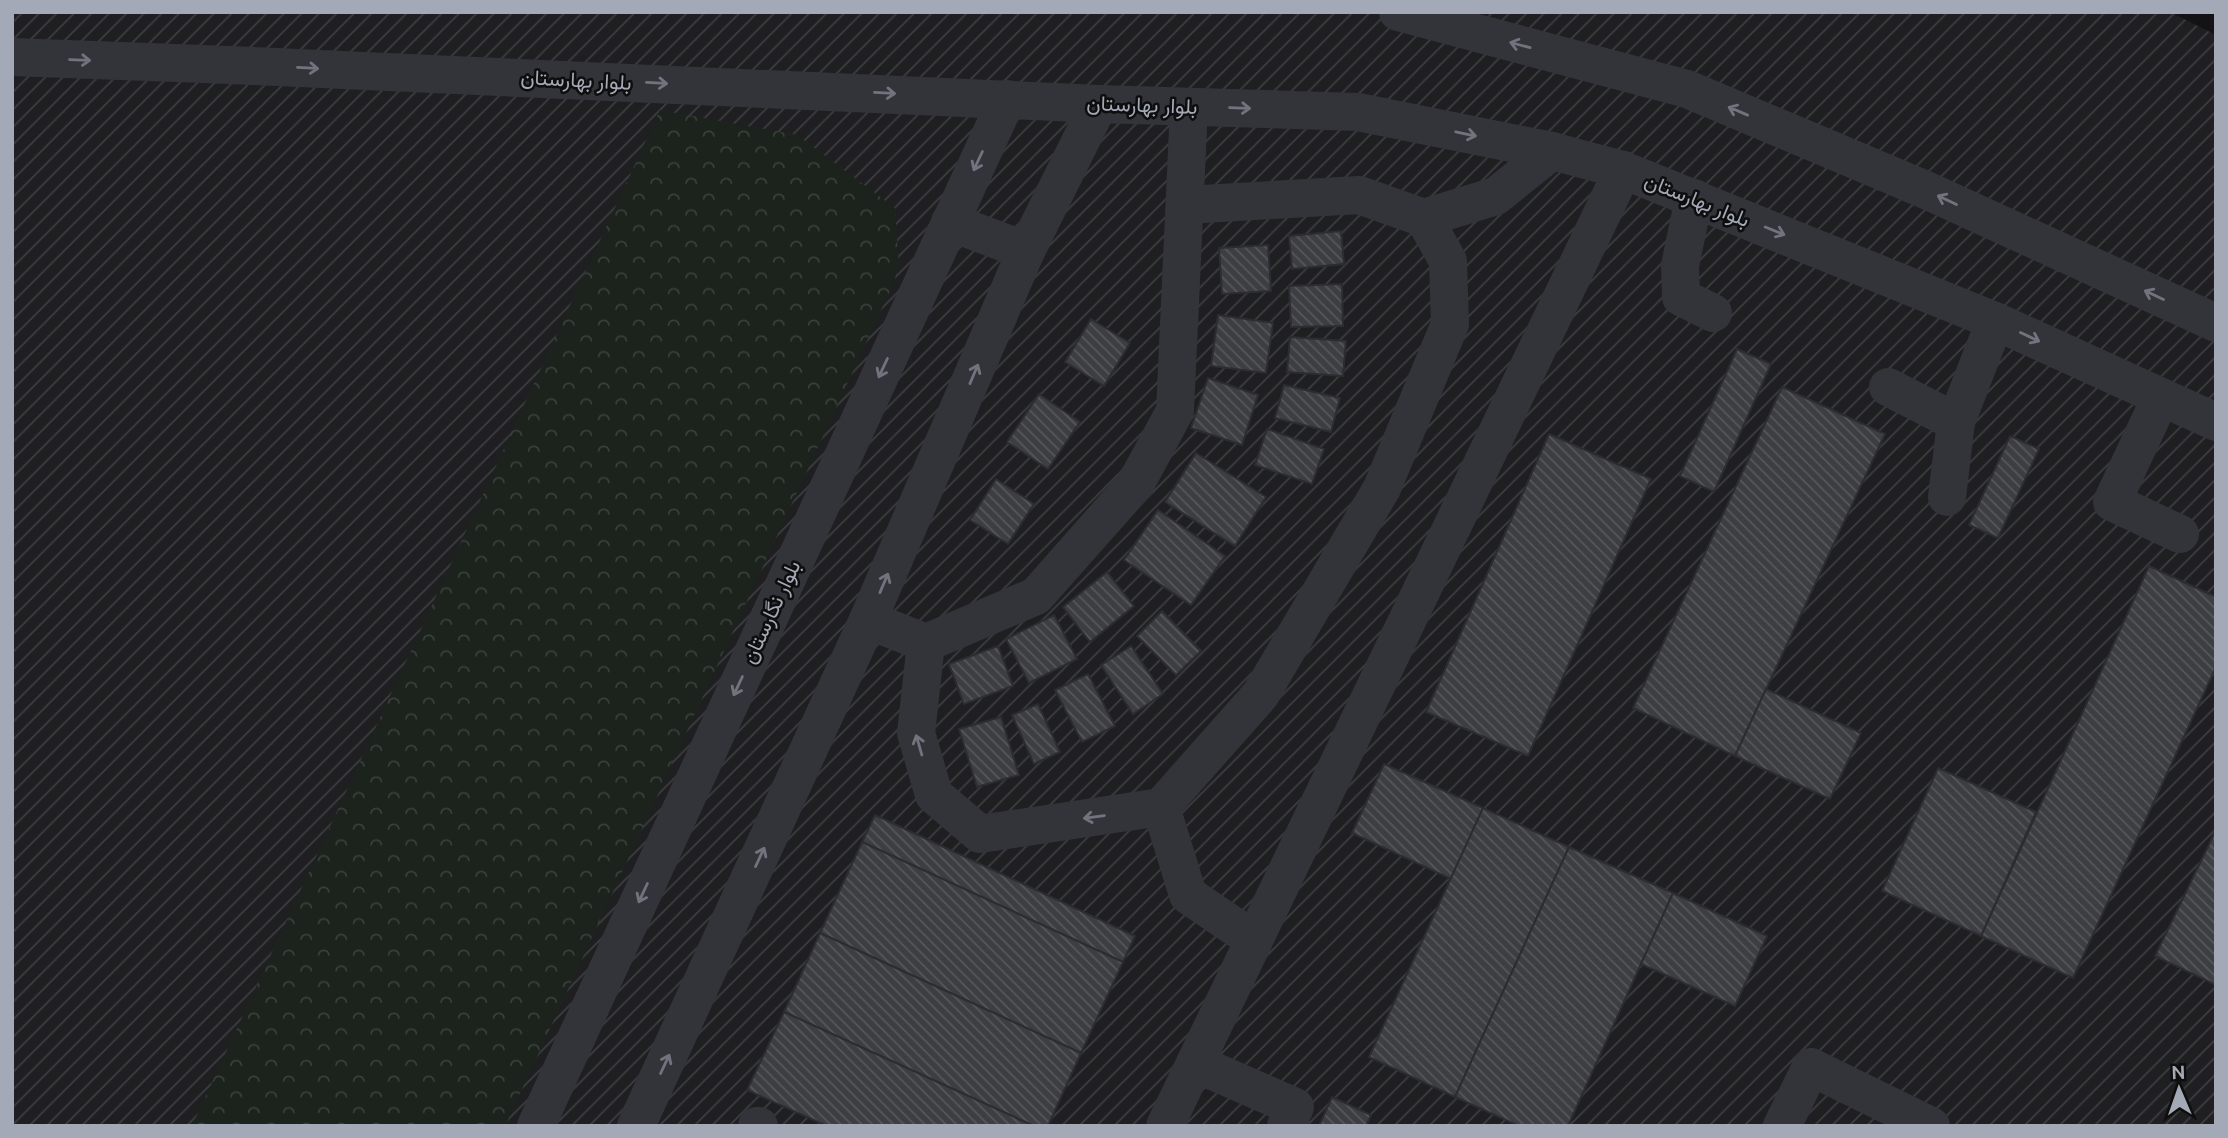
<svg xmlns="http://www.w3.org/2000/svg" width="2228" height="1138" viewBox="0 0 2228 1138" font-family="Ubuntu,Vazirmatn,sans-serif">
<defs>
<pattern id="industrial-furrows" width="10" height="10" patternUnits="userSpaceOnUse" patternTransform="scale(1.75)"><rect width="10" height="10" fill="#1f1f22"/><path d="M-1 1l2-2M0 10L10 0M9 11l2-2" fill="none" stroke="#3c3d40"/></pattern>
<pattern id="park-crowns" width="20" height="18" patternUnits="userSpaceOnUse" patternTransform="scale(1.75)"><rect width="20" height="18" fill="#1b231c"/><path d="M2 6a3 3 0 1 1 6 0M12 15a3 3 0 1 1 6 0" fill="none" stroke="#39403b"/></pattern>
<pattern id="building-back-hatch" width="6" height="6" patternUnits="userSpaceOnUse" patternTransform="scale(1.75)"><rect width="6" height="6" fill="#3c3e42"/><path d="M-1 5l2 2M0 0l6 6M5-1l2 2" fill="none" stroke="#55575b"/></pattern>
</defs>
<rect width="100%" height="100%" fill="#131315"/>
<!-- industrial -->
<polygon fill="url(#industrial-furrows)" points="12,12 2170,12 2216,35 2216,1126 12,1126"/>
<!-- park -->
<polygon fill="url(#park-crowns)" points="660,110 797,135 895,208 899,271 505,1126 192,1126"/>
<!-- building -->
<g fill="url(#building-back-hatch)" stroke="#2c2c31" stroke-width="2">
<polygon points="1341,231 1344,264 1292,269 1289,236"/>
<polygon points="1268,245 1271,291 1222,294 1219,248"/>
<polygon points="1342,284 1343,326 1291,327 1289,286"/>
<polygon points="1218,315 1273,323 1266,373 1211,366"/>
<polygon points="1091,319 1130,343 1104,386 1065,362"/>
<polygon points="1290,337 1346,341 1343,376 1287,372"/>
<polygon points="1737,349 1771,364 1714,492 1680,476"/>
<polygon points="1208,378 1258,395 1242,445 1191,428"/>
<polygon points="1284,385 1340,398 1331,432 1275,418"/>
<polygon points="1782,387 1885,434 1735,756 1633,708"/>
<polygon points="1039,394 1080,422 1048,469 1007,442"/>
<polygon points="1267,429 1324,449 1312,484 1255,465"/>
<polygon points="1549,434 1651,479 1528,756 1426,712"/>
<polygon points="2010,436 2039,449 1998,538 1969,525"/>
<polygon points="1196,453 1266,497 1235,546 1165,502"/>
<polygon points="996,479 1034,504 1008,544 970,520"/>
<polygon points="1158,510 1225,556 1191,605 1124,560"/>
<polygon points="2149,566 2216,597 2216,667 2073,978 1981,936"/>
<polygon points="1107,572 1134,606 1090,642 1063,607"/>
<polygon points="1162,611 1201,651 1176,675 1137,636"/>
<polygon points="1054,615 1077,659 1029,683 1006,639"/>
<polygon points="998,646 1013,686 964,704 949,664"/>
<polygon points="1131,646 1163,694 1133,714 1101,665"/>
<polygon points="1088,674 1115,726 1082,742 1055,690"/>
<polygon points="1766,689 1861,733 1830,799 1735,756"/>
<polygon points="1038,704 1060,752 1034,764 1012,715"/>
<polygon points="1001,717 1019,775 977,787 959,729"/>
<polygon points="1384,764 1483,808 1451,879 1352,833"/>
<polygon points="1938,768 2036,812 1981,936 1882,891"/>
<polygon points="1483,808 1569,847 1455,1097 1369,1057"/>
<polygon points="875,815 1135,936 1123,962 862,842"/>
<polygon points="2216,830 2216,985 2155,956"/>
<polygon points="862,842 1123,962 1081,1053 820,933"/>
<polygon points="1569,847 1673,893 1568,1126 1519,1126 1455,1097"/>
<polygon points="1673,893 1767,936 1735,1006 1641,964"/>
<polygon points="820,933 1081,1053 1048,1126 1034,1126 784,1012"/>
<polygon points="784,1012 1034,1126 827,1126 747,1090"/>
<polygon points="1332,1097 1371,1115 1366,1126 1319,1126"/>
</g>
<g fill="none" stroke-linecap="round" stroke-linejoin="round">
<!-- minor -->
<g stroke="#33343a" stroke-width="38">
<polyline points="1398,12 1687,89 1926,190 2216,323"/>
<polyline points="12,57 231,65 1099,104 1358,112 1552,151 1623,170 1995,321 2216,422"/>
<polyline points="1694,198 1680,266 1681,297 1713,313"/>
<polyline points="1185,205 1359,195 1424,218 1448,261 1450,324 1382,488 1261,694 1161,807 1188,895 1254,940"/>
<polyline points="1424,218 1496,196 1552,151"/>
<polyline points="950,222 1026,251"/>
<polyline points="1888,387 1956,422"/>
<polyline points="2161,397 2112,502 2180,534"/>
<polyline points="1947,497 1956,422 1995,321"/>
<polyline points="868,620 926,643 1036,596 1136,483 1175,411 1189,107"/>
<polyline points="926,643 916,733 934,795 980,834 1161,807"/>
<polyline points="1195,1063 1295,1107 1286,1126"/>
<polyline points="536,1126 1007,99"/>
<polyline points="636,1126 868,620 1026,251 1099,104"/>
<polyline points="757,1126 759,1126"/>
<polyline points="1165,1126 1623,170"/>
<polyline points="1782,1126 1811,1067 1931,1126"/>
</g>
</g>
<!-- one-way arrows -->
<defs><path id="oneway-shaft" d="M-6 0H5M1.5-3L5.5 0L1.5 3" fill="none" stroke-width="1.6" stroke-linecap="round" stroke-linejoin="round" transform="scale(1.75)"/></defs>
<g stroke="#71747e">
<use href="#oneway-shaft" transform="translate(1520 45) rotate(-165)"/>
<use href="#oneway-shaft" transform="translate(80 60) rotate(2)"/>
<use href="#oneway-shaft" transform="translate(308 68) rotate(3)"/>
<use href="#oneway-shaft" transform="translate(657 83) rotate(3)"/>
<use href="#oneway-shaft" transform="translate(885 93) rotate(3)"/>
<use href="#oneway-shaft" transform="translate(1240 108) rotate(2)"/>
<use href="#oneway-shaft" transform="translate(1738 111) rotate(-157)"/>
<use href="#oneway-shaft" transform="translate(1466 134) rotate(12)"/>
<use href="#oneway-shaft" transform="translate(978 161) rotate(115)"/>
<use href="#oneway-shaft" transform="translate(1947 200) rotate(-155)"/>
<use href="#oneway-shaft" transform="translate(1775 231) rotate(22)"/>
<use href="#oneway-shaft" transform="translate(2154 295) rotate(-155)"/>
<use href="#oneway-shaft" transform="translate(2030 337) rotate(25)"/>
<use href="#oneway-shaft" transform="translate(883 368) rotate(115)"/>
<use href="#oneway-shaft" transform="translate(974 374) rotate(-67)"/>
<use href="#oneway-shaft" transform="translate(884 583) rotate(-67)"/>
<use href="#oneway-shaft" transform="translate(738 686) rotate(115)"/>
<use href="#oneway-shaft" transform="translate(919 745) rotate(-106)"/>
<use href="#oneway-shaft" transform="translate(1094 817) rotate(172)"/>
<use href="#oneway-shaft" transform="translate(760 857) rotate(-65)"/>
<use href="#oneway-shaft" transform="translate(643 893) rotate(115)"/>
<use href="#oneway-shaft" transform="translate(665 1064) rotate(-65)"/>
</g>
<g text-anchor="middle" stroke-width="5" stroke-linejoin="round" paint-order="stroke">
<!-- street labels -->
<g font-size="21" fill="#a3a9b6" stroke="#0e0e0f">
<text transform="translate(576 80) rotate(3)" y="7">بلوار بهارستان</text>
<text transform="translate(1142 105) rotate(2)" y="7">بلوار بهارستان</text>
<text transform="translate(1697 200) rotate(22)" y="7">بلوار بهارستان</text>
<text transform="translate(771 612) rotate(-65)" y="7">بلوار نگارستان</text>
</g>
</g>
<!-- border -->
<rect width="2228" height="1138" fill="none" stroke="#a3a9b6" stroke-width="28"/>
<!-- north arrow -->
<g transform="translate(2179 1089) rotate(358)" stroke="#0e0e0f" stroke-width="5" paint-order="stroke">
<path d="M0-5L12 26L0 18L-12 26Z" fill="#a3a9b6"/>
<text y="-10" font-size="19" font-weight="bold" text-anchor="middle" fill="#a3a9b6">N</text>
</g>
</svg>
